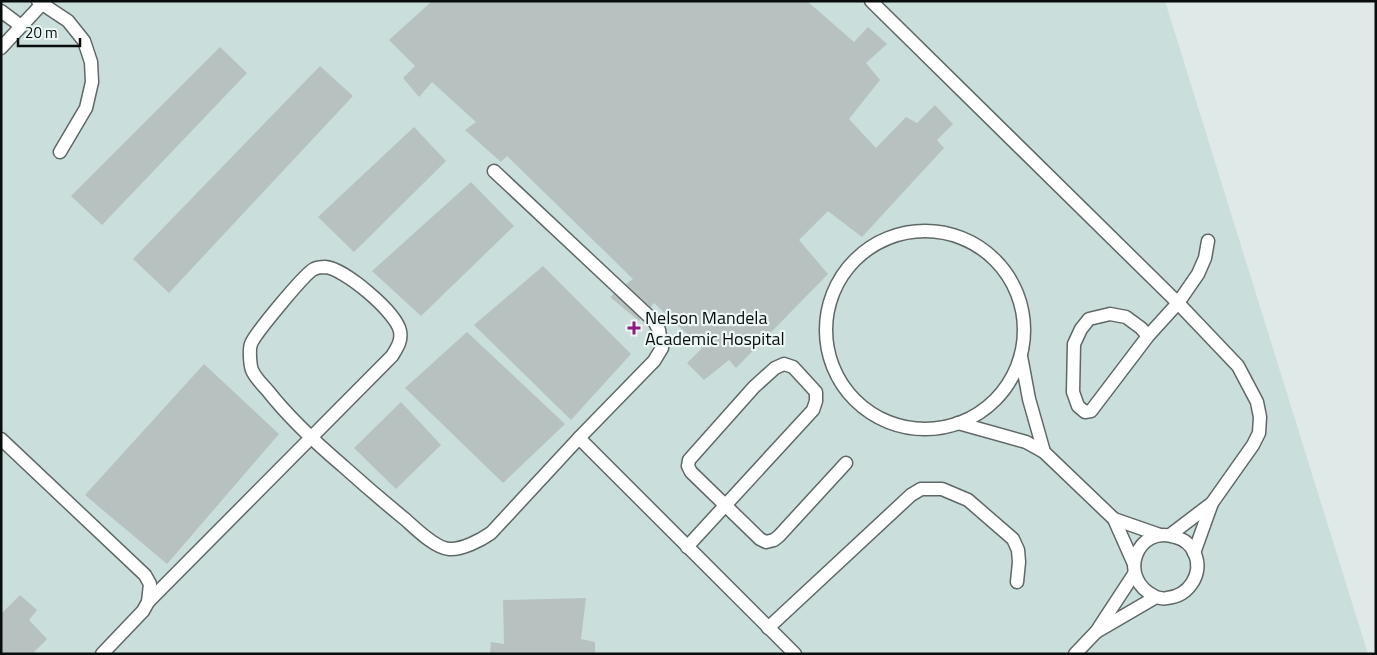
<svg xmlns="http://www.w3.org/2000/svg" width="1377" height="655" viewBox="0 0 1377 655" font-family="'Titillium Web',sans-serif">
<rect width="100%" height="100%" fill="#dfeae8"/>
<!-- built -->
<polygon fill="#cadedb" points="1,1 1165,1 1368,654 1,654"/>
<!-- building -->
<g fill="#b7c2c0">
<polygon points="432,1 807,1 854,42 868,27 887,44 866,63 880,80 849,119 876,148 906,117 917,123 935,105 953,124 937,140 944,148 862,237 828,211 799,240 828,274 736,368 729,360 704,380 687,363 702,348 654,303 639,321 610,297 633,279 507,156 501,162 465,130 476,122 432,82 419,97 403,78 415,66 389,40"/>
<polygon points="220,47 247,73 102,225 71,196"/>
<polygon points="320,66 353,96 169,293 133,259"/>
<polygon points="414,127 446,161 354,252 318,217"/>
<polygon points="471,182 514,226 421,316 372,271"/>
<polygon points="543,266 631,354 571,420 474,325"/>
<polygon points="467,332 565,424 503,483 405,388"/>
<polygon points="204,364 279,434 167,564 85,495"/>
<polygon points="401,402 441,445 396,489 354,448"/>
<polygon points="20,595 37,610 29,620 47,639 32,654 1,654 1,614"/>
<polygon points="586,598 581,639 595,642 595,654 490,654 491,642 504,644 503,600"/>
</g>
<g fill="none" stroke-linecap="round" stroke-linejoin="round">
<defs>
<g id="service">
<polyline points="38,1 68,21 84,41 91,62 92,82 86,108 60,152"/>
<polyline points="871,1 1178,303 1238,366 1257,402 1260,417 1259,433 1253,445 1212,503 1194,553"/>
<polyline points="1,11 21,26"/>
<polyline points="1,48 42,4"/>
<polyline points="494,171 654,321 659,330 662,348 654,361 579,438"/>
<circle cx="925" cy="330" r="99"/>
<polyline points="1148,336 1141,328 1126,317 1110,314 1089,319 1081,329 1074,344 1073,392 1078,406 1085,412 1091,411 1148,336 1178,303 1198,274 1205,258 1208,241"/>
<polyline points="1021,356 1029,399 1044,452"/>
<polyline points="958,423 1026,442 1044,452 1114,519 1134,564"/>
<polyline points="1,439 145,575 150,584 148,602"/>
<polyline points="1114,519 1160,535"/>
<polyline points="1170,535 1212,503"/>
<polyline points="687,547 813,410 816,401 816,392 793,367 784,364 775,368 754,387 689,460 688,466 691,472 760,539 766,542 774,540 779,536 846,463"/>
<polyline points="768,628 911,495 921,489 942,489 968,500 1013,539 1018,550 1019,562 1017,582"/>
<path d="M 1096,632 L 1156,597 C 1159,598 1163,599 1167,598 C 1189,596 1203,574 1195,554 C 1191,545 1184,539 1175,537 C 1138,524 1115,578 1156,597"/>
<path d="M 102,654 L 143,611 L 148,602 L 392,356 C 397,348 402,341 400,331 C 396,312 344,268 325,267 C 321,267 316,268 314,269 C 305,273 254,335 251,344 C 249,349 250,365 252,370 C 255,378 263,385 268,391 C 290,419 316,443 343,466 C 363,484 384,502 406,520 C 416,529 435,548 449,549 C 462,550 481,540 491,533 L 579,438 L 795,654"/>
<polyline points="1075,654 1096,632 1134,574"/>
</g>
</defs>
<!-- service casing -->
<use href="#service" stroke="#5f6867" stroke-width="15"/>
<!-- service -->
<use href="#service" stroke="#fff" stroke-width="12"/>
</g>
<!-- markers -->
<path fill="#8d1a7c" stroke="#ecf7f5" stroke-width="2" d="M631.5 320.5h5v5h5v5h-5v5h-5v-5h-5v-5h5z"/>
<g text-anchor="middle" stroke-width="4.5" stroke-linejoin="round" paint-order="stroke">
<!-- poi labels -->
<g font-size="18" fill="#090d0d" stroke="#ecf7f5" text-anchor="start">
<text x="645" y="324">Nelson Mandela<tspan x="645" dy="21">Academic Hospital</tspan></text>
</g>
</g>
<!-- border -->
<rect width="1377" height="655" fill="none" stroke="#090d0d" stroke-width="5"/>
<!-- scale -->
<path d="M18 38v8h62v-8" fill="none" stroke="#090d0d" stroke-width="2.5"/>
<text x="25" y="38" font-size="15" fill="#090d0d" stroke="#ecf7f5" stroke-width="4" paint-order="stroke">20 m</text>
</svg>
